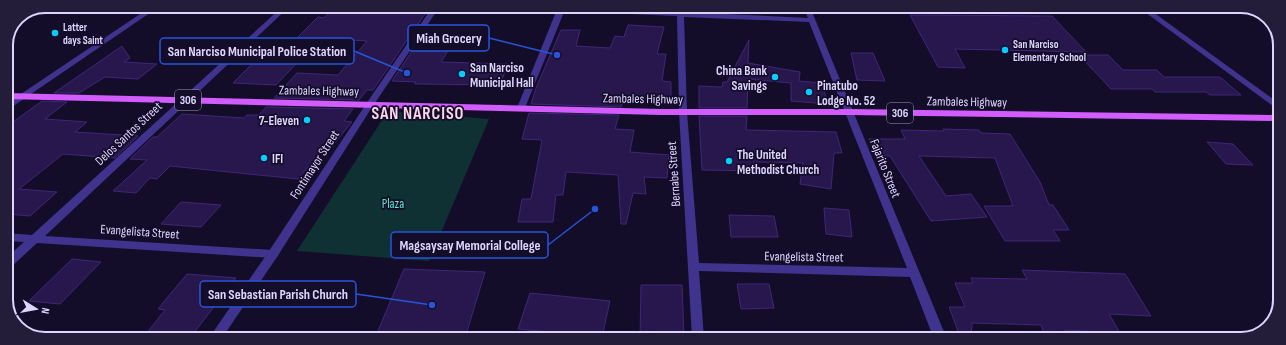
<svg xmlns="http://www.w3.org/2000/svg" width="1286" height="345" viewBox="0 0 1286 345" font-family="'Sofia Sans Condensed',sans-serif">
<rect width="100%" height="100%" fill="#140d29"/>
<!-- green -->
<polygon fill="#0f3133" points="388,111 489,119 429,261 297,251"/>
<!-- building -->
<g fill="#27174c" stroke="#3f267a">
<polygon points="333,8 402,12 404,10 427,11 373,90 367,90 359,100 274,98 297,73 338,75 367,41 321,38 276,85 233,83 276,40 294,41 318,17 324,18"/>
<polygon points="910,15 1052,16 1086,52 955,49 965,68 938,67"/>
<polygon points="628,25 664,27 657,54 666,54 662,81 671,82 671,100 623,99 621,107 531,104 536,88 561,30 580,30 576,46 610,48 615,36 624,37"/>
<polygon points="424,33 458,35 441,62 508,64 500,85 415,84 416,82 392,81"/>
<polygon points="749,40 748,63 800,72 799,81 822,83 828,104 791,101 791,83 748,79 747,108 699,108 699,86 722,87 723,82 727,82"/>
<polygon points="122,46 130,58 124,62 157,64 138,79 105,77 79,93 54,93"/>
<polygon points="851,53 873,53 885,81 857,80"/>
<polygon points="1079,55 1108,55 1123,70 1157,70 1164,77 1220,77 1241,95 1210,95 1206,92 1155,92 1152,89 1111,89"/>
<polygon points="42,101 67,102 45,119 87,122 75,132 138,136 115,158 63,154 19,189 57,192 30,216 6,214 6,127"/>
<polygon points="266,107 353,109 344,121 352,122 326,154 319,154 298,179 170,166 157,179 150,178 136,193 113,191 147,160 130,159 153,137 157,137 182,114 244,118 247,115 259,115"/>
<polygon points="529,113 619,115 615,129 634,130 630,152 669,155 667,178 644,177 646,194 633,193 626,224 621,224 618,175 566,172 563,195 556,195 553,222 518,222 522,199 531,199 542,140 522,139"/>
<polygon points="699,116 747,116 746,130 836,132 842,153 834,153 831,189 800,184 803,163 756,162 757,171 702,170"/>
<polygon points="943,129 979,130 981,133 1010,134 1040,182 1049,205 1053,205 1069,230 1053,230 1060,241 1005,241 984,206 1013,206 995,158 919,156 946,196 971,194 987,217 931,221 890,156 875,156 869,139 905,139 901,130 944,131"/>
<polygon points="1207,142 1233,144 1253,165 1226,164"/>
<polygon points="181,202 221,205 201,227 161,224"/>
<polygon points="824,208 849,210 852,237 826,234"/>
<polygon points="729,215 774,216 778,237 731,237"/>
<polygon points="72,259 101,262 60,304 29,301"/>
<polygon points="404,269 485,272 465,338 375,338"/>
<polygon points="1022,270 1125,274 1151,316 1109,314 1120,333 1065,330 1069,339 1046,339 1041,325 972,323 971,339 961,339 949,307 965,307 955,283 973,283 971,278 1027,279"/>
<polygon points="187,274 236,278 190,338 143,338 165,310 158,309"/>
<polygon points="737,284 769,284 774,308 741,309"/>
<polygon points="641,285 682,285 684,338 640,338"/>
<polygon points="530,293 610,301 602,337 518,329"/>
</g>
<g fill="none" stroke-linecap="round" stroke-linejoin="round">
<!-- minor -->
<g fill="#3f338d" fill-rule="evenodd">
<polygon points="152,6 160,6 6,111 6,104"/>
<polygon points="283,6 290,6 45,236 273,250 277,251 279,254 277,257 273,258 37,243 10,268 6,269 6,258 24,242 6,241 6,233 32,235"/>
<polygon points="433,6 440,6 373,106 367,106 366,104"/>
<path d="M 487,6 L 552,7 L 677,12 L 677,7 L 683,7 L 684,12 L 808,18 L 803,7 L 810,7 L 947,339 L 934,339 L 910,277 L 699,271 L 704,338 L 692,338 L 679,112 L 677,16 L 490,8 ZM 684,17 L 809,22 L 907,268 L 699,263 L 687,112 Z"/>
<polygon points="1138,7 1146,7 1280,104 1280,111"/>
</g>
<!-- tertiary -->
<g fill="#3f338d" fill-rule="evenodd">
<polygon points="558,7 566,7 525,108 521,111 518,110 517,108"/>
<polygon points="370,101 374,104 277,257 222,338 209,338 269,251 366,104"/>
</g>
<!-- primary -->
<polygon fill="#d25cff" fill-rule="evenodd" points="6,93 661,109 849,109 1280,115 1280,121 849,115 661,115 6,99"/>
</g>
<!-- markers -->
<g fill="#01cdff" stroke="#140d29" stroke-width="1.5">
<circle cx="55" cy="33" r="4"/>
<circle cx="1005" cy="50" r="4"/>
<circle cx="462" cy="74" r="4"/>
<circle cx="775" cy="77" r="4"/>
<circle cx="809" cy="92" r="4"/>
<circle cx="307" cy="120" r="4"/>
<circle cx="264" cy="158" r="4"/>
<circle cx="729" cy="161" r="4"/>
</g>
<g text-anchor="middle" stroke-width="3.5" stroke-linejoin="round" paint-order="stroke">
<!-- far-poi labels -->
<g font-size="11" font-weight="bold" fill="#ded5ff" stroke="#140d29" text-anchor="start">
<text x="63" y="31">Latter<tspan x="63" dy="13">days Saint</tspan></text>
<text x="1013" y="48">San Narciso<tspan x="1013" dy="13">Elementary School</tspan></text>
</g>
<!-- shield labels -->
<g fill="#140d29" stroke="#a199bf" stroke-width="1">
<rect x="175" y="90" width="26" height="20" rx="3"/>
<rect x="887" y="103" width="26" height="20" rx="3"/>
</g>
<g font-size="12" font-weight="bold" fill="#ded5ff">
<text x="188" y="104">306</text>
<text x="900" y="117">306</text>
</g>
<!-- poi labels -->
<g font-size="13" font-weight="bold" fill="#ded5ff" stroke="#140d29" text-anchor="start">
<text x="470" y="72">San Narciso<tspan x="470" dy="15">Municipal Hall</tspan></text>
<text x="767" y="75" text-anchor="end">China Bank<tspan x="767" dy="15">Savings</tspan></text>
<text x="817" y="90">Pinatubo<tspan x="817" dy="15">Lodge No. 52</tspan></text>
<text x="299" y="125" text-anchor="end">7-Eleven</text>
<text x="737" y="159">The United<tspan x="737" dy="15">Methodist Church</tspan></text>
<text x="272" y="163">IFI</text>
</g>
<!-- street labels -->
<g font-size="13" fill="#ded5ff" stroke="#140d29">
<text transform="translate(319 90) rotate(1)" y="5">Zambales Highway</text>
<text transform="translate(643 98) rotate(1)" y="5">Zambales Highway</text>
<text transform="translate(967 101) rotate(1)" y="5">Zambales Highway</text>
<text transform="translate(128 133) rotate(-43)" y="5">Delos Santos Street</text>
<text transform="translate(314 164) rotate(-57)" y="5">Fontimayor Street</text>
<text transform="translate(886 168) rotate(68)" y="5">Fajarito Street</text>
<text transform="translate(673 174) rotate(-94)" y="5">Bernabe Street</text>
<text transform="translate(140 231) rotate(4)" y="5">Evangelista Street</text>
<text transform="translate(804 256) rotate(1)" y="5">Evangelista Street</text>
</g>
<!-- park labels -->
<g font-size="13" fill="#53ecd5" stroke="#140d29">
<text x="393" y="208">Plaza</text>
</g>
<!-- district labels -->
<g font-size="17" font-weight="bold" letter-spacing="1" fill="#ffd7ec" stroke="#140d29">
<text x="418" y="119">SAN NARCISO</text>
</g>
</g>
<!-- crop -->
<path d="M0 0H1286V345H0ZM45 13H1241A32 32 0 0 1 1273 45V300A32 32 0 0 1 1241 332H45A32 32 0 0 1 13 300V45A32 32 0 0 1 45 13Z" fill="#241d3a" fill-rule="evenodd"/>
<path fill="none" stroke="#ded5ff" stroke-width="2" d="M45 13H1241A32 32 0 0 1 1273 45V300A32 32 0 0 1 1241 332H45A32 32 0 0 1 13 300V45A32 32 0 0 1 45 13Z"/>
<!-- callouts -->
<path fill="none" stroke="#2755da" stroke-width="1.5" d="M557 55L489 38M407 73L354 51M595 209L548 245M432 305L356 294"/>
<g fill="#2755da" stroke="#140d29" stroke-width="1.5">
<circle cx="557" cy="55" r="4"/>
<circle cx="407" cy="73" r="4"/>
<circle cx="595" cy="209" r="4"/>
<circle cx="432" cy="305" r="4"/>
</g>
<g fill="#140d29" stroke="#2755da" stroke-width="1.5">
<rect x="408" y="25" width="81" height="26" rx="4"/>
<rect x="160" y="38" width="194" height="26" rx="4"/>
<rect x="391" y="232" width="157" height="26" rx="4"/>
<rect x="200" y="281" width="156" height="26" rx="4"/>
</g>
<g font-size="14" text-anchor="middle" font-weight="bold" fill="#ded5ff">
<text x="449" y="43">Miah Grocery</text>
<text x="257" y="56">San Narciso Municipal Police Station</text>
<text x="470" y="250">Magsaysay Memorial College</text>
<text x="278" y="299">San Sebastian Parish Church</text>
</g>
<!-- north arrow -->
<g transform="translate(36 309) rotate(101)" stroke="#140d29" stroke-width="3" paint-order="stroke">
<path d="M0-3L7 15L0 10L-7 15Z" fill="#ded5ff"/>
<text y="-6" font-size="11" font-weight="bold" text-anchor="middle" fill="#ded5ff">N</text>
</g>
</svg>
